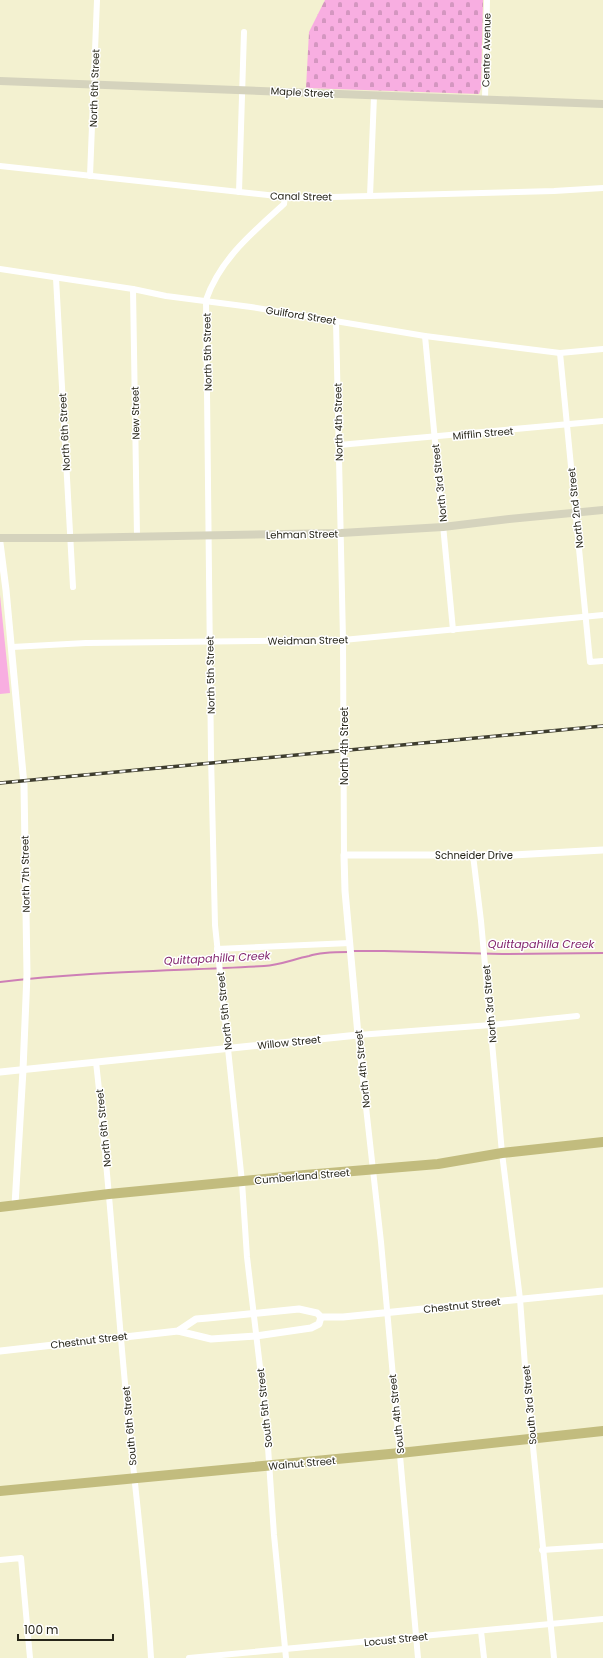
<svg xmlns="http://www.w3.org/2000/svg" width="603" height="1658" viewBox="0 0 603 1658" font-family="Poppins,sans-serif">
<defs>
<pattern id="cemetery-stones" width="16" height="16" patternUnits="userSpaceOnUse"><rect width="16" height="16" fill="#f8aee1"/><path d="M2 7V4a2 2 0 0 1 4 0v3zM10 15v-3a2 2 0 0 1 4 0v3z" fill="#d496c0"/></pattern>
</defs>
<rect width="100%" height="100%" fill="#f3f1d0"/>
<!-- cemetery -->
<polygon fill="url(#cemetery-stones)" points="325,0 483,0 481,88 479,94 306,88 309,32"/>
<!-- park -->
<polygon fill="#f8aee1" points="0,595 10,693 0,694"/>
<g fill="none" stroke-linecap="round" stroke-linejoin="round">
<!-- stream -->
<g stroke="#cd7fb6" stroke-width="2">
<polyline points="352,951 384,951 502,954 603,953"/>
<path d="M 0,982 C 88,971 176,971 264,966 C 280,965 294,959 309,956 C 321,952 335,952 348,952"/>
</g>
<!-- minor -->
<g stroke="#fff" stroke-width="6">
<polyline points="485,99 487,0"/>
<polyline points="0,166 295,198 554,191 603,188"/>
<polyline points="90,176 97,0"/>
<polyline points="239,192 244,32"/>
<polyline points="370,196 374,96"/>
<path d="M 285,197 L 284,204 C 253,232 220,259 206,300 L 211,756 L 215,925 L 242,1182 L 247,1257 L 266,1418 L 274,1535 L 286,1658"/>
<polyline points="0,269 133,289 166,296 251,307 425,336 560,353 603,349"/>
<polyline points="56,278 73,587"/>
<polyline points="133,289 137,536"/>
<polyline points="336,321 343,640 344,855"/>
<polyline points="425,336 453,630"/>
<polyline points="560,353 590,662 603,661"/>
<polyline points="339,445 603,421"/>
<polyline points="12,647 86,643 343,640 603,615"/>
<polyline points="473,855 481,921 502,1153 520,1299 525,1366 554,1658"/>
<polyline points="217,949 350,943"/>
<path d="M 96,1062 C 109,1177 116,1291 127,1405 C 135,1490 146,1574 151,1658"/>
<polyline points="542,1550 603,1546"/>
<polyline points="0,1560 21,1558 30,1658"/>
<polyline points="481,1631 484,1658"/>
<polyline points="189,1658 603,1619"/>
<polyline points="418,1658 381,1242 358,1035 491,1025 577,1016"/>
</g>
<!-- tertiary -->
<g stroke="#fff" stroke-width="7">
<polyline points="0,543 6,590 24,785 27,974 23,1070 15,1205"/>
<polyline points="0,1072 358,1035 345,891 344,855 513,855 603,850"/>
<polyline points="178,1331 211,1339 256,1336 311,1328 319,1324 321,1317"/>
<polyline points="0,1351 178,1331 196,1319 208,1318 299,1309 317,1313 321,1317 343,1317 603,1291"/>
</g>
<!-- secondary -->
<g stroke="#d5d3bd" stroke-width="8">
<polyline points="0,81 603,104"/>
<polyline points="0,538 70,538 341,533 443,527 509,519 603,510"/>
</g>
<!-- trunk -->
<g stroke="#c2bc7e" stroke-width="10">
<polyline points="0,1207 109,1194 305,1175 438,1164 502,1153 603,1142"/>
<polyline points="0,1491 400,1453 603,1431"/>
</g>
<defs>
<polyline id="rail" points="0,783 603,726"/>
</defs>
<!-- rail casing -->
<use href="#rail" stroke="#3e3d2e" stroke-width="3.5"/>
<!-- rail -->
<use href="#rail" stroke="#fff" stroke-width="2" stroke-dasharray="6" stroke-linecap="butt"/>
</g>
<g text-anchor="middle" stroke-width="3" stroke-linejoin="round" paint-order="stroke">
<!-- street labels -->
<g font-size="10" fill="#262519" stroke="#fff">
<text transform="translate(486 50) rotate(-89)" y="4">Centre Avenue</text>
<text transform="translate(94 88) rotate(-88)" y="4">North 6th Street</text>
<text transform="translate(302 92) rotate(3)" y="4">Maple Street</text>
<text transform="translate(301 196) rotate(1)" y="4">Canal Street</text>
<text transform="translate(301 315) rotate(9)" y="4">Guilford Street</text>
<text transform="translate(207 352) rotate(-91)" y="4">North 5th Street</text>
<text transform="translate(135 413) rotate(-91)" y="4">New Street</text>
<text transform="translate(338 422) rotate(-91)" y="4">North 4th Street</text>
<text transform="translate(64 432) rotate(-93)" y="4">North 6th Street</text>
<text transform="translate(483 433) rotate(-5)" y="4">Mifflin Street</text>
<text transform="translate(439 483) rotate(-96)" y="4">North 3rd Street</text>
<text transform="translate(575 508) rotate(-96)" y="4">North 2nd Street</text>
<text transform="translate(302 534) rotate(-1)" y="4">Lehman Street</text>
<text transform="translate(308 640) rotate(-1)" y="4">Weidman Street</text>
<text transform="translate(210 675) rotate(-91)" y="4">North 5th Street</text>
<text transform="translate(344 746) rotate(-90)" y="4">North 4th Street</text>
<text x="474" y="859">Schneider Drive</text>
<text transform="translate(25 874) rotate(-91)" y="4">North 7th Street</text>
<text transform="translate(489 1004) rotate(-95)" y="4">North 3rd Street</text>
<text transform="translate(224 1011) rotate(-96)" y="4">North 5th Street</text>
<text transform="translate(289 1042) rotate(-6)" y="4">Willow Street</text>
<text transform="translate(362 1069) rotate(-96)" y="4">North 4th Street</text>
<text transform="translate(103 1128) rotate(-96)" y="4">North 6th Street</text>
<text transform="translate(302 1176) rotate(-5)" y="4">Cumberland Street</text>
<text transform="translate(462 1305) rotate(-6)" y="4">Chestnut Street</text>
<text transform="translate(89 1340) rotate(-7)" y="4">Chestnut Street</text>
<text transform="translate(529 1405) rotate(-95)" y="4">South 3rd Street</text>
<text transform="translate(264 1408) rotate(-96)" y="4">South 5th Street</text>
<text transform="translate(396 1414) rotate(-96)" y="4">South 4th Street</text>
<text transform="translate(129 1426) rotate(-95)" y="4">South 6th Street</text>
<text transform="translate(302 1463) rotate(-5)" y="4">Walnut Street</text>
<text transform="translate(396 1639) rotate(-6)" y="4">Locust Street</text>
</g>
<!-- water labels -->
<g font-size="11" font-style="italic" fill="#82256c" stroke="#fff">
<text x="541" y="948">Quittapahilla Creek</text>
<text transform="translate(217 958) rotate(-3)" y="4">Quittapahilla Creek</text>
</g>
</g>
<!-- scale -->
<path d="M18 1634v6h95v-6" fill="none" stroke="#262519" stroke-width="2"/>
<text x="24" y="1634" font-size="12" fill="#262519" stroke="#ffffff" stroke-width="3" paint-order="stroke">100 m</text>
</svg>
